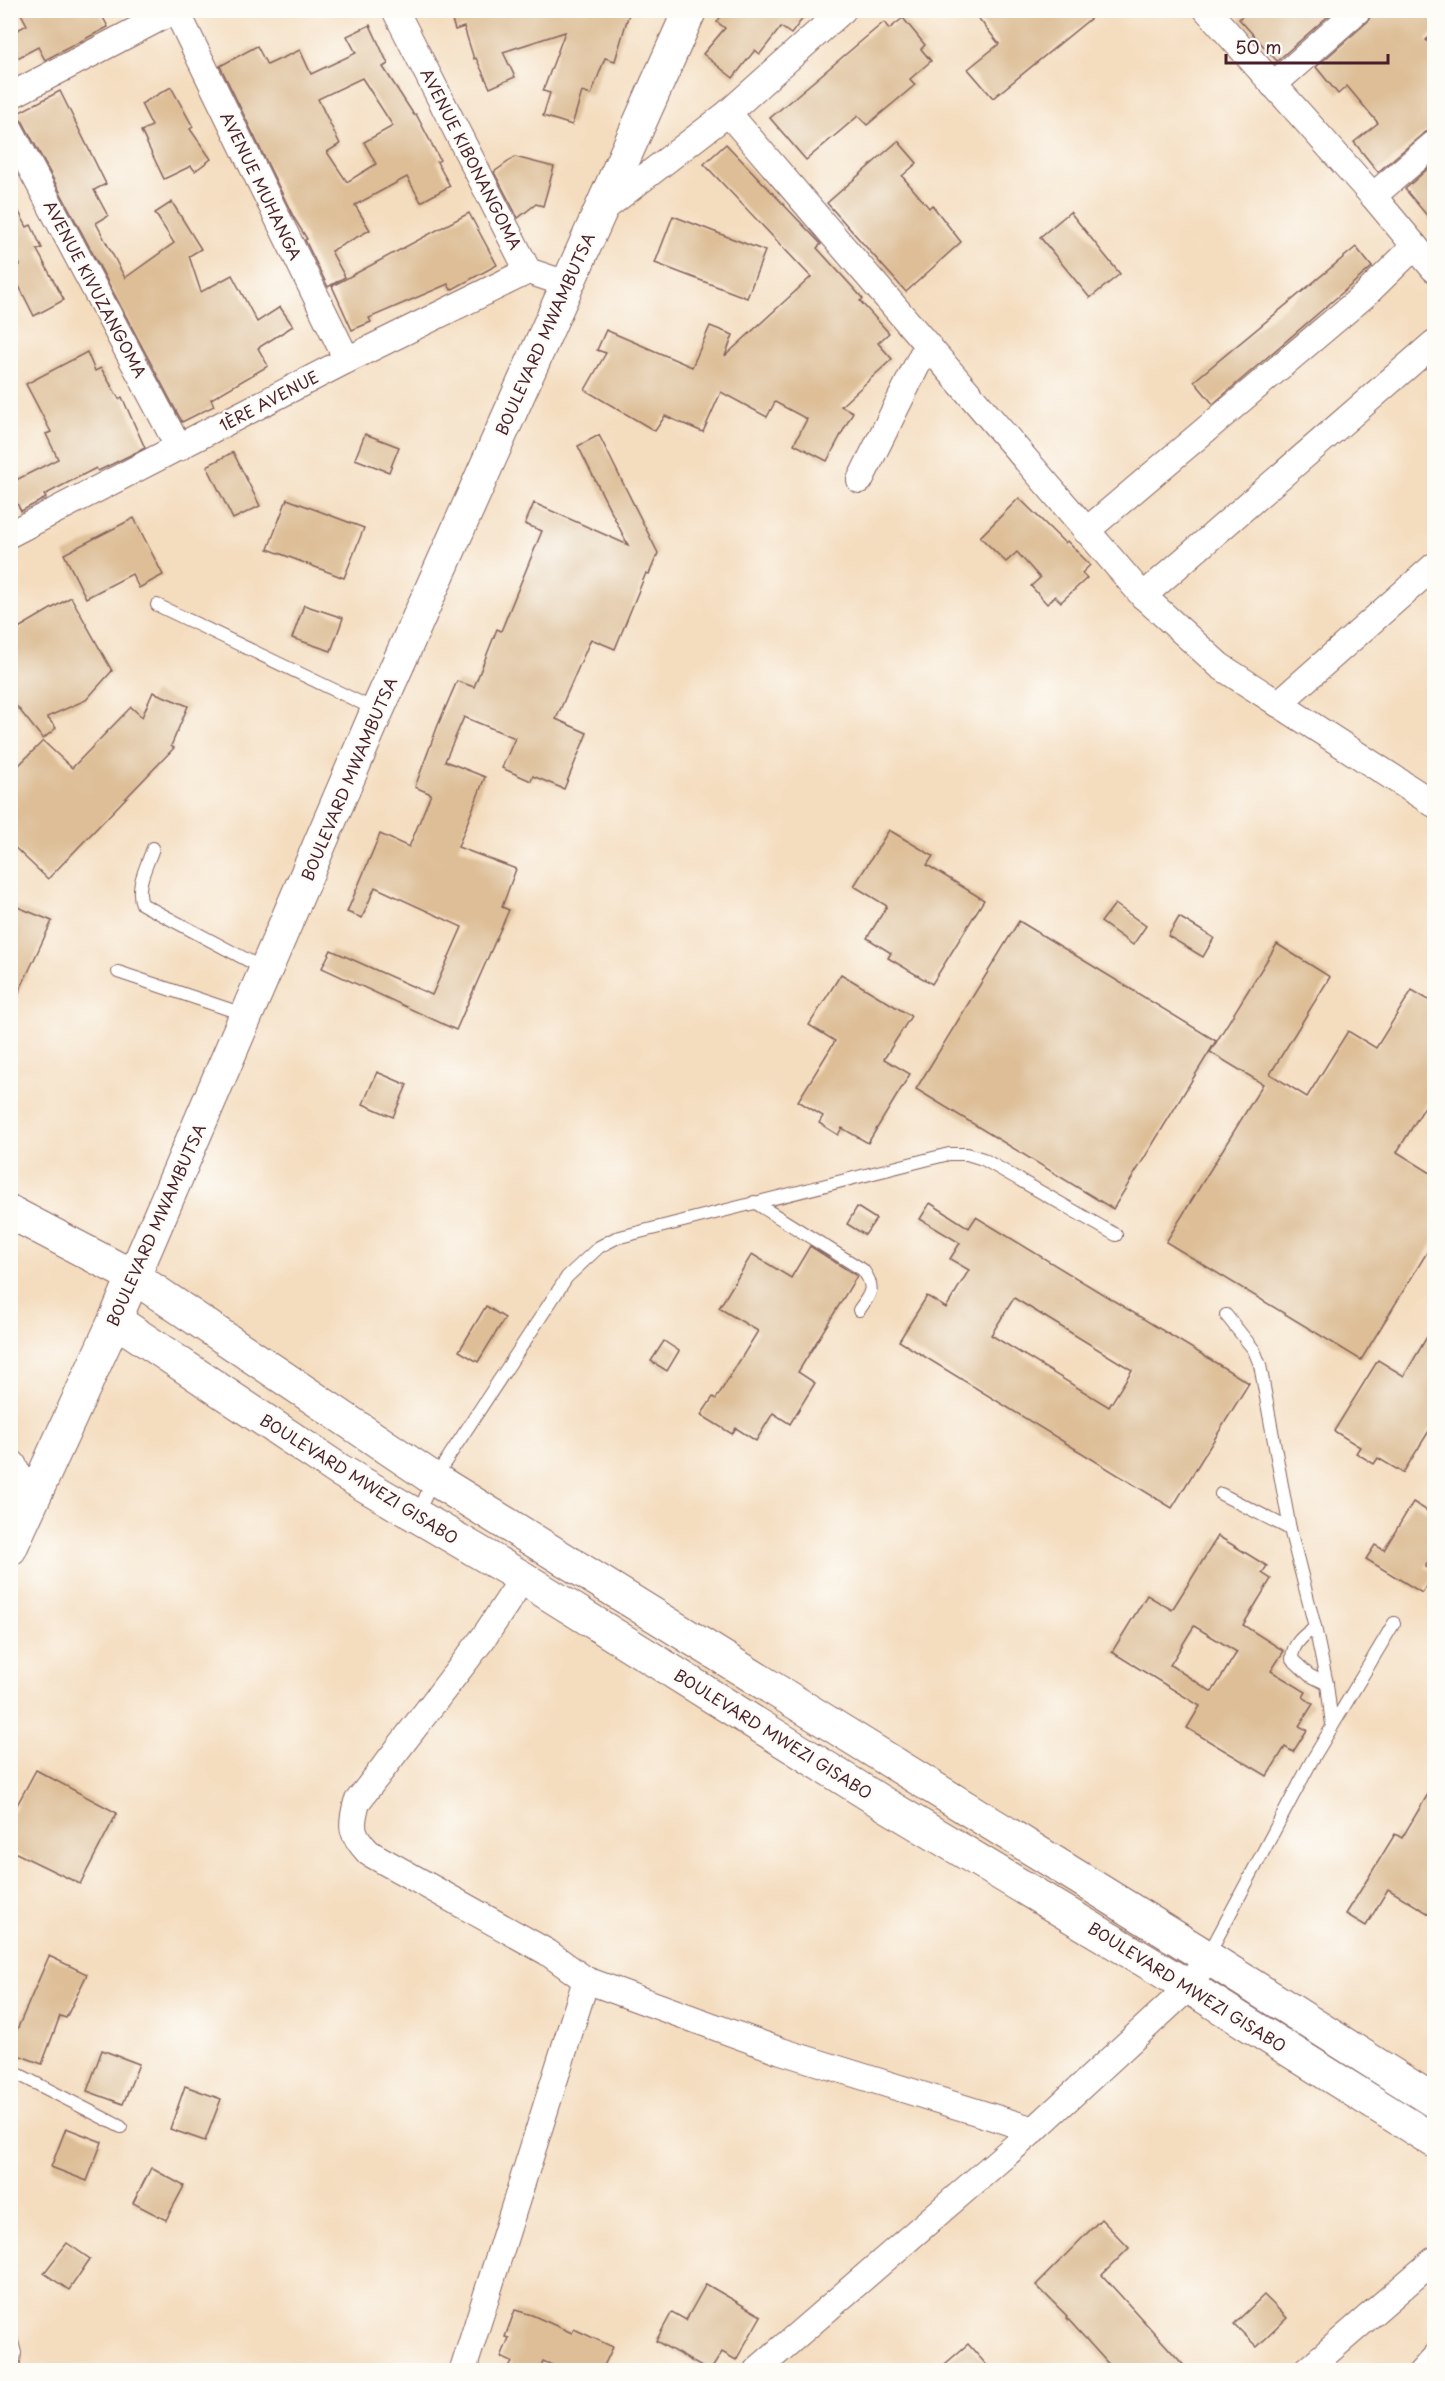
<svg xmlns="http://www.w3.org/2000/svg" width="1445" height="2381" viewBox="0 0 1445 2381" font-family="'Playpen Sans',sans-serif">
<rect width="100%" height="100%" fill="#fdfcf7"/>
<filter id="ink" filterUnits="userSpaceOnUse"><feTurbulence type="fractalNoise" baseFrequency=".0167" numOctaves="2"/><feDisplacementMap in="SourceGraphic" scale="12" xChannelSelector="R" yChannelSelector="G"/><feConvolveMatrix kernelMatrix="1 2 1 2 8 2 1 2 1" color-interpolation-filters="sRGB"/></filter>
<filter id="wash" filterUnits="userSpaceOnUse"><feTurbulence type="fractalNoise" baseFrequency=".008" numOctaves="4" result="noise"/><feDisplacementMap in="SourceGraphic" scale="24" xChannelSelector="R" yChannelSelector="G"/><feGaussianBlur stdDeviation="1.35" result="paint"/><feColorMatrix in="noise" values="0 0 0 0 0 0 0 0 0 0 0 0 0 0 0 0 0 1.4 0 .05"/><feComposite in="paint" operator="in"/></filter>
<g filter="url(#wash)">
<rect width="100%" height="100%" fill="#f4ddbf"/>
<g id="blocks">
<!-- building -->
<g fill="#ddbe96" fill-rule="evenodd">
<polygon points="19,10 99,10 108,27 45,60 38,47 10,62 10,34 27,25"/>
<polygon points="449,10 630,10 615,61 605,58 591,95 582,92 572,125 543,116 550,93 543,91 565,32 503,52 515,77 490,88 476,58 474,59 464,27 455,30"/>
<polygon points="725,10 809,10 791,34 781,27 760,54 755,50 733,78 703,54 725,28 717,22"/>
<polygon points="972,10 1101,10 993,98 968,69 999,44"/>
<polygon points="1248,10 1335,10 1277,61 1239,19"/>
<polygon points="1373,10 1426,10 1434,19 1434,32 1426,40 1434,49 1434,129 1424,133 1378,172 1354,142 1378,123 1347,86 1338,94 1316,67 1368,21"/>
<polygon points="903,18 925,45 921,49 931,61 910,79 915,85 867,125 858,116 806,160 770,118 884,22 889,29"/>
<path d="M 370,25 L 388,64 L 383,67 L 414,115 L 416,114 L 440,160 L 437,162 L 450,186 L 421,202 L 407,177 L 355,205 L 370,230 L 331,251 L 345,277 L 328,287 L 305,240 L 307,239 L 294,218 L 220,66 L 257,46 L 267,65 L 300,50 L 311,74 L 356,53 L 347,36 ZM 362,78 L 393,126 L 364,142 L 376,164 L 347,182 L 327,152 L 340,144 L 318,99 Z"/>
<polygon points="171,87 193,127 190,129 211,159 195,171 191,166 164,179 141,131 152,126 141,104"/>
<polygon points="60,91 106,184 94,190 108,216 96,223 125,278 174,243 155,213 172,202 201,249 189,256 201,292 232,275 257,322 280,307 293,326 258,348 268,366 211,399 214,406 182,422 23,122 14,115"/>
<polygon points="898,141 917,163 902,176 929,208 932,205 961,242 906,292 827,203"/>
<polygon points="726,144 821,244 817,248 857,292 863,299 860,301 889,333 878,343 892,359 841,406 853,412 827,461 794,444 807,419 775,402 767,417 721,392 703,432 665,416 655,431 585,390 606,353 597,350 606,330 692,367 710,326 733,335 725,356 811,277 704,164"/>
<polygon points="515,157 554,167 543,206 536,204 518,218 494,172"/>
<polygon points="1434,163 1434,224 1405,189"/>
<polygon points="10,195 27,227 31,225 42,248 37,250 64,300 34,316 11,270 20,265 10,247"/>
<polygon points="1070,212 1120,274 1090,298 1040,237"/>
<polygon points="469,213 497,265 451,290 448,284 369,318 371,322 352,330 332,286"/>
<polygon points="673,216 765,251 747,298 655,263"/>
<polygon points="1356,247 1372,267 1213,404 1194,381"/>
<polygon points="87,352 95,371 101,368 119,399 122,397 145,448 98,471 96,468 44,495 46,498 21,511 10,490 10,483 58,459 46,434 51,432 26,384"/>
<polygon points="365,434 399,447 389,472 355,459"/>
<polygon points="599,435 658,553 649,574 646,573 615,649 591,639 556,719 587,733 564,789 533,776 531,781 502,768 515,738 464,717 445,761 485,777 458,847 516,869 502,907 509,910 456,1030 322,968 331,950 432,995 462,927 375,887 362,918 347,912 380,834 409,847 431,794 415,787 438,725 457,681 474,687 497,629 501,631 542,531 525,524 534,503 628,545 578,446"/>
<polygon points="233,452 260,506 233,519 207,466"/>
<polygon points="1019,498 1065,543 1067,541 1090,565 1082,573 1087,578 1061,602 1055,596 1047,604 1031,586 1040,578 1017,552 1006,562 980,537"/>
<polygon points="287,499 364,528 344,578 268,549"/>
<polygon points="134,518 163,575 139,588 132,574 86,598 64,554"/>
<polygon points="71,597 112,671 86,700 47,717 56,728 43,739 10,698 10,633"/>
<polygon points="304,605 343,618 331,651 292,638"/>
<polygon points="153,692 188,706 171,746 174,748 48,879 10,843 10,774 43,741 72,768 131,707 142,717"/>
<polygon points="889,830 933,856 927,865 984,900 932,984 888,958 891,953 867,938 887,906 854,886"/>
<polygon points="10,904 52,921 10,1011"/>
<polygon points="1115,904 1146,926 1133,945 1101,922"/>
<polygon points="1179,917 1214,938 1203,957 1168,936"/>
<polygon points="1019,921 1216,1041 1113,1209 916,1089"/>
<polygon points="1277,944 1330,977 1270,1074 1307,1097 1348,1031 1376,1048 1412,990 1434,1003 1434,1092 1397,1152 1434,1175 1434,1241 1361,1360 1166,1242 1263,1084 1210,1052"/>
<polygon points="841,974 911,1016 884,1059 910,1074 868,1143 842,1128 838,1135 819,1123 823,1116 798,1101 835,1041 809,1025"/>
<polygon points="377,1072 407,1085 393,1117 363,1104"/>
<path d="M 930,1203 L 969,1228 L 976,1217 L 1249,1383 L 1172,1508 L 899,1341 L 927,1296 L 946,1308 L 969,1270 L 950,1259 L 960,1243 L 920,1219 ZM 1014,1298 L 1132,1370 L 1109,1407 L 991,1335 Z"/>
<polygon points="857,1207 876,1219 865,1235 847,1224"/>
<polygon points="810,1246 857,1276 798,1372 815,1383 790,1424 773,1413 756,1441 736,1428 732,1434 701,1415 713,1397 716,1399 758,1331 719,1308 752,1254 791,1278"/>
<polygon points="486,1306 505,1318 478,1362 459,1351"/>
<polygon points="1434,1325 1434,1423 1403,1473 1378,1458 1374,1464 1356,1453 1360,1447 1334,1431 1378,1360 1404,1376"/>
<polygon points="664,1341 679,1351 667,1371 651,1361"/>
<polygon points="1413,1502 1434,1515 1434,1552 1425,1567 1434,1573 1422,1593 1366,1559 1375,1545 1384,1550"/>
<path d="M 1218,1536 L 1267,1566 L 1262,1573 L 1271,1579 L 1243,1625 L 1284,1651 L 1271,1671 L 1306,1692 L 1303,1697 L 1313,1704 L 1299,1726 L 1307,1730 L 1293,1752 L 1285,1747 L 1267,1776 L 1187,1728 L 1200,1706 L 1112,1652 L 1147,1595 L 1172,1610 ZM 1194,1626 L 1237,1652 L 1212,1692 L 1170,1665 Z"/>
<polygon points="36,1770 117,1813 80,1884 10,1850 10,1818"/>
<polygon points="1434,1784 1434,1917 1388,1889 1366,1926 1346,1914 1395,1834 1402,1838"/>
<polygon points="49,1956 87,1974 66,2018 60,2016 42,2064 10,2052 10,2046"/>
<polygon points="102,2050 139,2064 123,2104 87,2091"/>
<polygon points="185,2086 221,2099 205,2141 170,2129"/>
<polygon points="66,2128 102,2142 87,2181 51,2167"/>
<polygon points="151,2168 184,2186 166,2220 133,2203"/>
<polygon points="1101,2219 1129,2248 1102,2275 1188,2370 1114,2370 1066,2317 1067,2316 1036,2285"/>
<polygon points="67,2243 90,2259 69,2290 44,2273"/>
<polygon points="706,2284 761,2316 736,2360 722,2352 711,2370 707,2370 656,2341 672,2312 686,2320"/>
<polygon points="1264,2295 1287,2318 1257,2347 1234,2324"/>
<polygon points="515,2310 532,2315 572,2333 574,2329 613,2347 602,2370 564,2370 543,2361 539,2370 508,2370 512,2362 501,2357 509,2338 505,2337"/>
<polygon points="968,2344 991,2370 938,2370"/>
</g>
</g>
</g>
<g filter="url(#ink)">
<use href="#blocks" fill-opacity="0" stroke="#86625f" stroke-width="1.5"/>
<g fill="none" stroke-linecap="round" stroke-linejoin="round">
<defs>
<g id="lane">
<polyline points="157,605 376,710"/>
<path d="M 153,848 C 147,866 135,886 142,904 L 266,970"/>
<polyline points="118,972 246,1015"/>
<path d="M 754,1202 L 863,1270 C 876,1288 871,1293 859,1310"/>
<polyline points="1226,1315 1254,1350 1260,1365 1290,1529 1315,1627 1327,1684 1332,1725"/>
<polyline points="1221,1494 1290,1529"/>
<polyline points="417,1514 434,1479 567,1277 599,1247 616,1238 949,1154 967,1154 983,1159 1116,1235"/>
<path d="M 1315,1627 C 1304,1635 1292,1644 1292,1659 L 1309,1675 L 1327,1684"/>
<polyline points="1207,1957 1311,1762 1394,1623"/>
<polyline points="10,2070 121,2127"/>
<polyline points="10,2334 15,2353 13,2370"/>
<polyline points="1414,2370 1434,2348"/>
</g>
<g id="street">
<polyline points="176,10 347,360"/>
<polyline points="395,10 528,271 567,284"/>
<polyline points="1207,10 1373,196 1434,269"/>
<polyline points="1273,85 1358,10"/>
<polyline points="10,96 175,10"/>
<polyline points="728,113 1143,596 1220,666 1434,804"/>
<polyline points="10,129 179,448"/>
<polyline points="1373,196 1434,144"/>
<polyline points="601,211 728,113 843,10"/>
<polyline points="860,480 927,345"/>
<polyline points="1086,531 1366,294 1415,246"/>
<polyline points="10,534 347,360 528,271"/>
<polyline points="1143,596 1434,343"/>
<polyline points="1278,704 1434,566"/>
<path d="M 523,1578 L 484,1637 L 357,1802 C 350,1827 351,1834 369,1853 L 547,1952 L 586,1980 L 781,2051 L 1034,2130"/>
<polyline points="463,2370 586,1980"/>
<polyline points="757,2370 1034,2130 1189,1987 1207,1957"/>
<polyline points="1307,2370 1434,2260"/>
</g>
<g id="secondary">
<polyline points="10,1212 134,1277"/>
<polyline points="10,1466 30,1504"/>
</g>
<g id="primary">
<polyline points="134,1277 434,1479 1207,1957 1434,2101"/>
<polyline points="115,1320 339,1470 523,1578 878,1800 1189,1987 1434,2141"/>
</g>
<polyline id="highway" points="10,1549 115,1320 377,711 690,10"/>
</defs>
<!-- lane casing -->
<use href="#lane" stroke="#86625f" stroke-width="14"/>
<!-- street casing -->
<use href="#street" stroke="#86625f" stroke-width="28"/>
<!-- secondary casing -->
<use href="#secondary" stroke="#86625f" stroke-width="35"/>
<!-- primary casing -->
<use href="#primary" stroke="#86625f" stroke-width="35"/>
<!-- highway casing -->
<use href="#highway" stroke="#86625f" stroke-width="35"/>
<!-- lane -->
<use href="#lane" stroke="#fff" stroke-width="12"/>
<!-- street -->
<use href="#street" stroke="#fff" stroke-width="26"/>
<!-- secondary -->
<use href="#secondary" stroke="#fff" stroke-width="33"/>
<!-- primary -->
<use href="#primary" stroke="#fff" stroke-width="33"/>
<!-- highway -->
<use href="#highway" stroke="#fff" stroke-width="33"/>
</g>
</g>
<g text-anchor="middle" stroke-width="5" stroke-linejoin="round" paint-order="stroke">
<!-- street labels -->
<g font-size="16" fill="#4a1f2b" stroke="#fdfcf7">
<text transform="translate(471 159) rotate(63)" y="6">AVENUE KIBONANGOMA</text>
<text transform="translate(261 186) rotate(64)" y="6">AVENUE MUHANGA</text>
<text transform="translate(95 289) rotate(62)" y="6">AVENUE KIVUZANGOMA</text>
<text transform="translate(545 334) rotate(-66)" y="6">BOULEVARD MWAMBUTSA</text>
<text transform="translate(269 401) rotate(-28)" y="6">1ÈRE AVENUE</text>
<text transform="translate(349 779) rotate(-67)" y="6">BOULEVARD MWAMBUTSA</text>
<text transform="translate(156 1225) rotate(-66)" y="6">BOULEVARD MWAMBUTSA</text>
<text transform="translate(359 1479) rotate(32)" y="6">BOULEVARD MWEZI GISABO</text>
<text transform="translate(773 1734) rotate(32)" y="6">BOULEVARD MWEZI GISABO</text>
<text transform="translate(1187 1987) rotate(32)" y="6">BOULEVARD MWEZI GISABO</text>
</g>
</g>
<!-- margin -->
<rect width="1445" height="2381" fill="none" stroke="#fdfcf7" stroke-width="36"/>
<!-- scale -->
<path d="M1226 54v9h162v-9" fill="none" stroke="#4a1f2b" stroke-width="3"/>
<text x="1235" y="54" font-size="18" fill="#4a1f2b" stroke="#fdfcf7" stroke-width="4.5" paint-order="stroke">50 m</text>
</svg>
